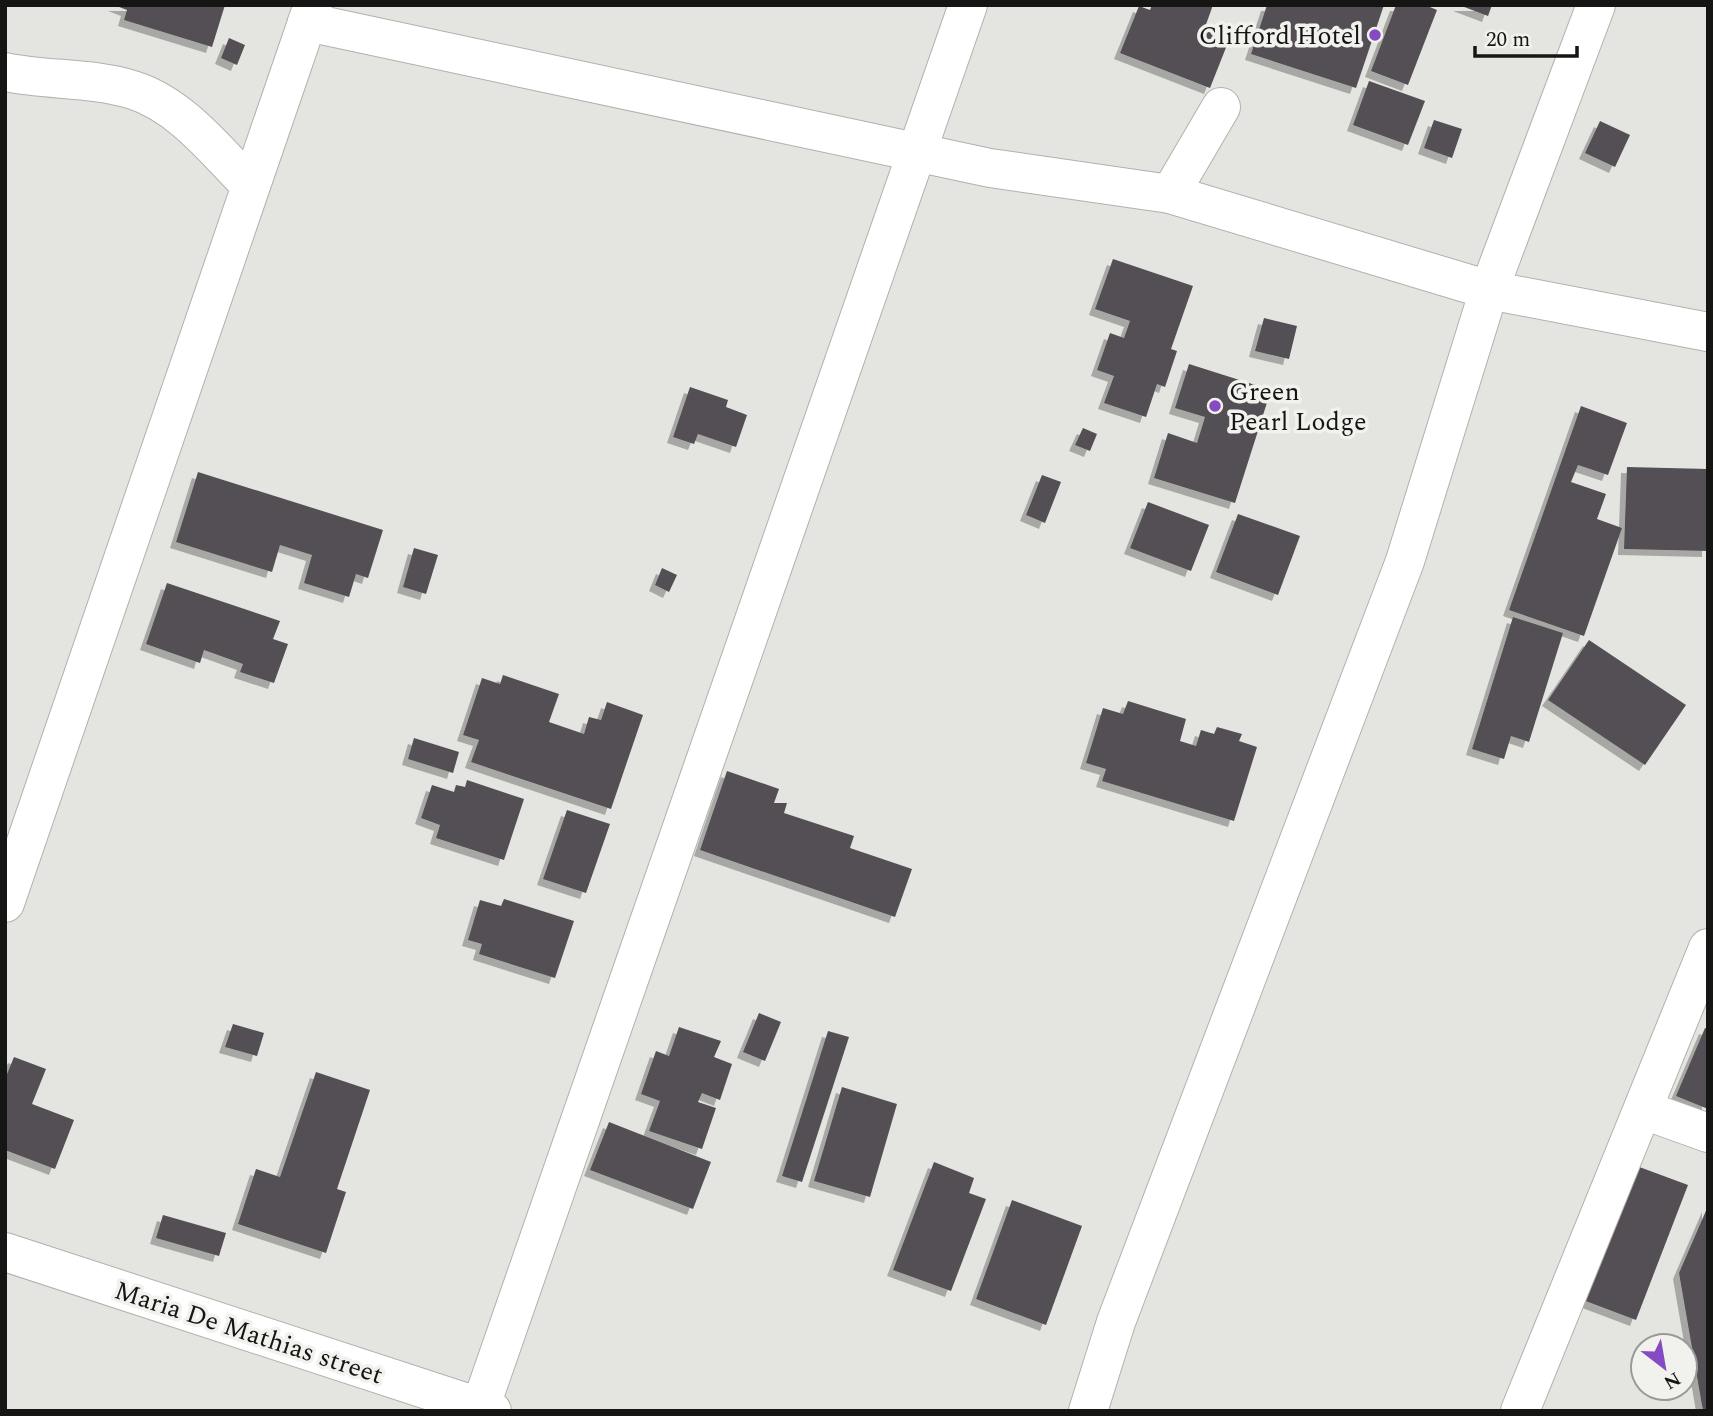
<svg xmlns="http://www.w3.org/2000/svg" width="1713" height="1416" viewBox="0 0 1713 1416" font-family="Spectral,serif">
<defs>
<filter id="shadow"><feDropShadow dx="-6" dy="6" stdDeviation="0" flood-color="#0004"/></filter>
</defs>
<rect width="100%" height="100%" fill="#e4e4e0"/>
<!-- building -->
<g fill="#525054" filter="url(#shadow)">
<polygon points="114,5 225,5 212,47 124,20 127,10"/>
<polygon points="1152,5 1213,5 1204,30 1229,40 1210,88 1120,53 1139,6 1150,10"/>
<polygon points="1267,5 1384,5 1356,88 1251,54"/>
<polygon points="1396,5 1425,5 1437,10 1408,85 1371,71"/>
<polygon points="1459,5 1492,5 1488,16"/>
<polygon points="229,38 245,45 237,65 221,58"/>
<polygon points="1369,81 1425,101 1408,145 1353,125"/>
<polygon points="1434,120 1462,129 1452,158 1424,148"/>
<polygon points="1600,121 1630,135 1615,167 1585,153"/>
<polygon points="1113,259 1193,286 1171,349 1177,351 1165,387 1157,384 1146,417 1104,403 1114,376 1097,370 1110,333 1124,338 1130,321 1095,309"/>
<polygon points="1264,318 1297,326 1289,359 1255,351"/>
<polygon points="1189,364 1271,390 1235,503 1154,478 1168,433 1197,443 1205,417 1175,408"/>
<polygon points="690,387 728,400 726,407 747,415 736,447 698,434 694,444 673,437"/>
<polygon points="1581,406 1627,423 1608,475 1578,465 1571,482 1606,494 1597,519 1622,528 1584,636 1509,610"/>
<polygon points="1083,428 1097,434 1090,451 1075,445"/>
<polygon points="1627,467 1708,469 1708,551 1624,549"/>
<polygon points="198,472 383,530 368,578 356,574 349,597 304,583 312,555 280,545 272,572 176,542"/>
<polygon points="1042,475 1061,482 1045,523 1026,515"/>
<polygon points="1148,502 1209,525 1191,571 1130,548"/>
<polygon points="1238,514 1300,536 1278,595 1216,572"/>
<polygon points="414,548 438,555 426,594 403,587"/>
<polygon points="662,568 677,575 669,592 655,585"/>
<polygon points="167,583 280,621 273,639 288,644 274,683 240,672 243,664 204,650 200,663 146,644"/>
<polygon points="1513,617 1563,633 1529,742 1511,736 1504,759 1472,749"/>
<polygon points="1589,640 1686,705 1645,765 1548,700"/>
<polygon points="503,675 559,694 549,722 584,734 589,717 601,720 607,702 643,715 611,809 471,762 479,740 463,735 482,678 500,684"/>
<polygon points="1128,701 1186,719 1180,741 1196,746 1201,730 1214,734 1217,727 1242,734 1239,741 1257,747 1234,821 1102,781 1106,769 1086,763 1103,708 1123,714"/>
<polygon points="414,738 459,752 453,773 408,759"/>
<polygon points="727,771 779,789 774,803 787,803 784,813 854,836 850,848 912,869 895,917 700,850"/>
<polygon points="467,780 524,799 504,860 436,838 440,825 421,818 432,785 454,792 456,785 465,787"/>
<polygon points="567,810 610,824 586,893 543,879"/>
<polygon points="504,899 574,921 555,978 479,954 482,944 468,940 480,900 501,906"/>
<polygon points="759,1013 781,1022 765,1061 743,1052"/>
<polygon points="233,1024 264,1033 257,1056 225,1047"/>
<polygon points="679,1027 721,1041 714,1057 732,1064 720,1100 702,1093 698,1102 716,1108 702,1149 649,1131 660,1101 641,1094 656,1051 669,1056"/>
<polygon points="1705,1028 1708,1029 1708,1109 1676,1096"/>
<polygon points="828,1031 849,1037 802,1182 782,1176"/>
<polygon points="14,1057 46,1069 32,1104 74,1120 55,1169 5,1150 5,1079"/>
<polygon points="316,1072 370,1090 337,1189 346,1192 326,1253 238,1224 256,1169 280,1177"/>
<polygon points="842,1087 897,1104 870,1197 814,1181"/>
<polygon points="609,1122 711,1162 693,1209 590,1170"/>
<polygon points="934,1162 974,1178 969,1193 986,1199 951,1291 893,1270"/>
<polygon points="1634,1165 1688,1185 1636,1320 1583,1300"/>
<polygon points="1012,1200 1082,1226 1046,1325 976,1299"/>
<polygon points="1708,1206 1708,1411 1703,1411 1679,1273"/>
<polygon points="163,1215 226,1233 219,1256 156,1238"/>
</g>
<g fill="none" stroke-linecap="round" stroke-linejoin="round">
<defs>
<g id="minor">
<polyline points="307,22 990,168 1170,194 1489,290 1708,332"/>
<path d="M 5,72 C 48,81 92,77 133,90 C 181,105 216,151 250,185"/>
<polyline points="1170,194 1221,107"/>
<polyline points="5,903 313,5"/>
<polyline points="1644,1110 1708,1133"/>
<polyline points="5,1252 492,1411"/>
<polyline points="479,1411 968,5"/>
<polyline points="1088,1411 1116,1322 1405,561 1489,290 1596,5"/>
<polyline points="1520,1411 1708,948"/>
</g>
</defs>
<!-- minor casing -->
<use href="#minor" stroke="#b1b2ad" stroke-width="40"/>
<!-- minor -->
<use href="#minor" stroke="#fff" stroke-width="38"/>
</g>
<!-- markers -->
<g fill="#854bc2" stroke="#f1f1ed" stroke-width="2.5">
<circle cx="1375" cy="35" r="7"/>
<circle cx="1215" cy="406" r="7"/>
</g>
<g text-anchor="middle" stroke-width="7" stroke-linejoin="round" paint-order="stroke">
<!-- poi labels -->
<g font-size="26" fill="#151614" stroke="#f1f1ed" text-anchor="end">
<text x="1361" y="44">Clifford Hotel</text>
<text x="1229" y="400" text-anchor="start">Green<tspan x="1229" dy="30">Pearl Lodge</tspan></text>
</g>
<!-- street labels -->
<g font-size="26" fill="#151614" stroke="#f1f1ed">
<text transform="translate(249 1332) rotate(18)" y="9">Maria De Mathias street</text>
</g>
</g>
<!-- border -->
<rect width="1713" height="1416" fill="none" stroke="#151614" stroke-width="14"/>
<!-- north arrow -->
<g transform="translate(1664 1367) rotate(149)"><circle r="33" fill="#f1f1ed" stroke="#999996" stroke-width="2"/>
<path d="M0-5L12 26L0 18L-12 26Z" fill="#854bc2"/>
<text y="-10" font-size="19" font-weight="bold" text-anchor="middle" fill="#151614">N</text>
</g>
<!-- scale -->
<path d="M1475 46v10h102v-10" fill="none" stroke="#151614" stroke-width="3.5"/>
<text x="1486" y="46" font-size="21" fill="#151614" stroke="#f1f1ed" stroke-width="5" paint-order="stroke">20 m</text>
</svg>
